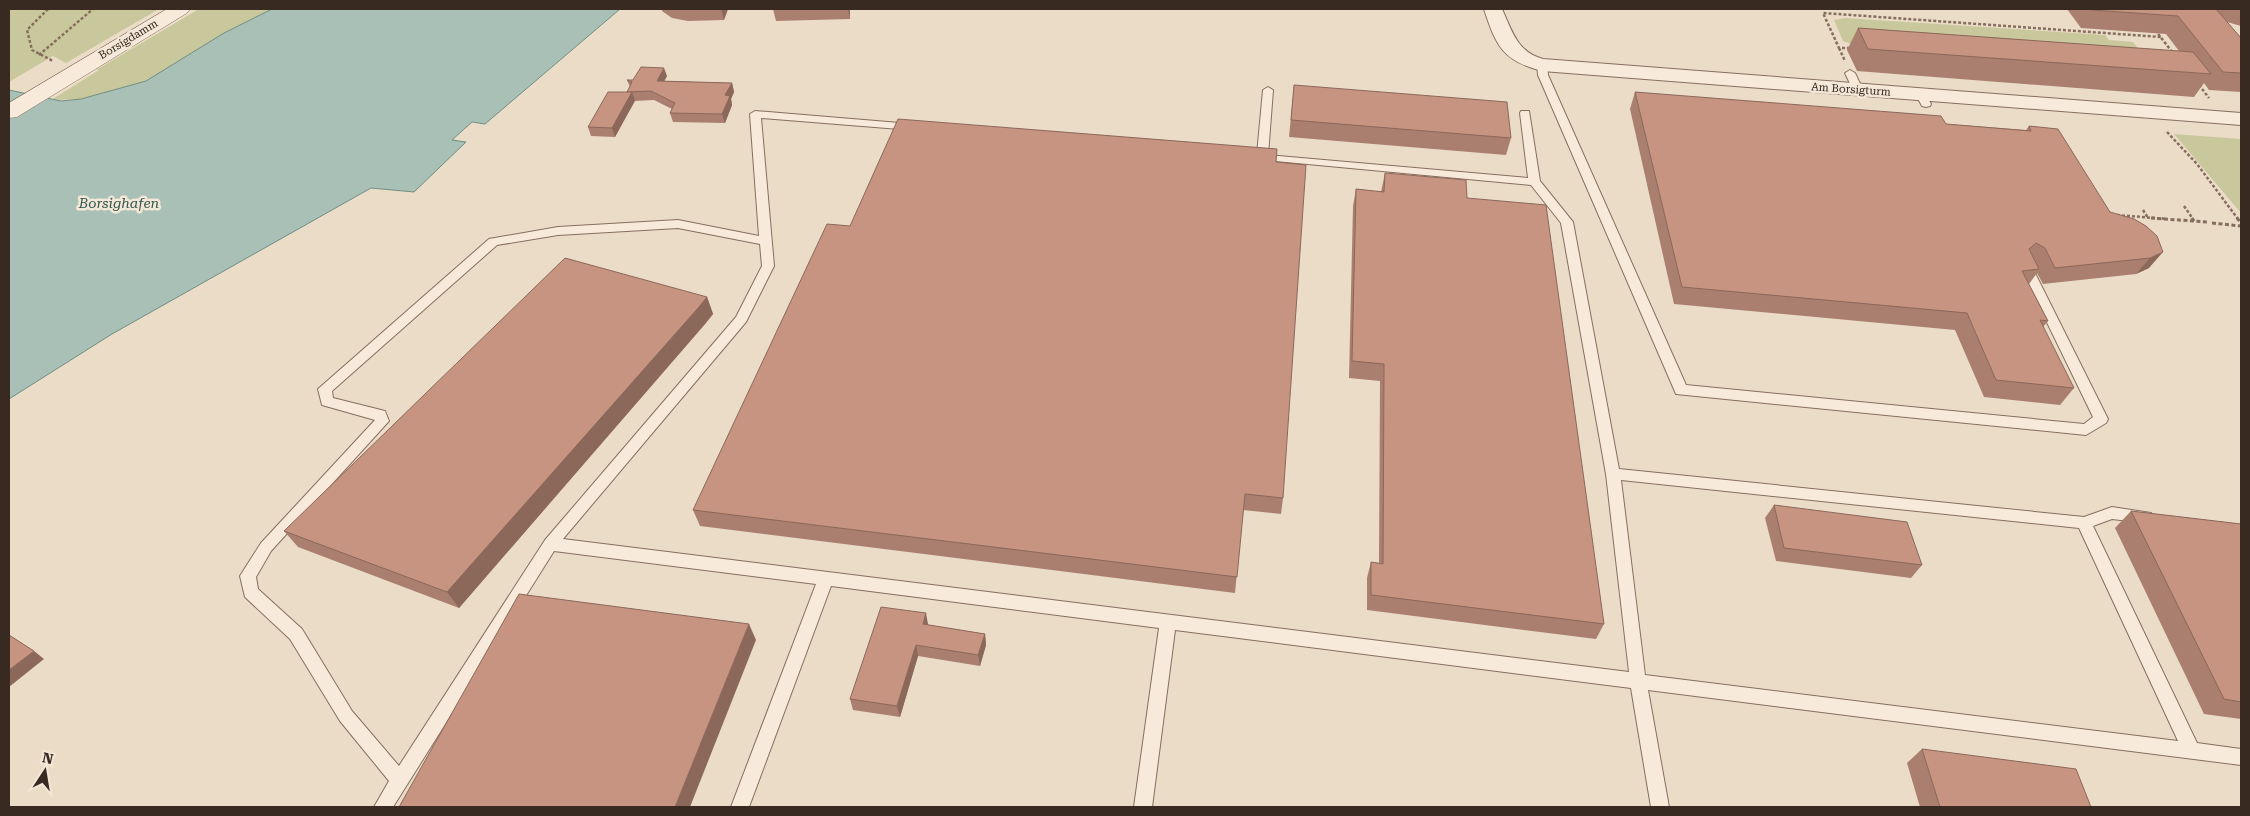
<svg xmlns="http://www.w3.org/2000/svg" width="2250" height="816" viewBox="0 0 2250 816" font-family="'Roboto Serif',serif">
<rect width="100%" height="100%" fill="#ebdcc8"/>
<!-- green -->
<g fill="#c9c89c">
<polygon points="9,9 159,9 66,63 53,56 9,82"/>
<polygon points="199,9 272,9 224,33 146,81 81,99 51,100 99,70 96,70"/>
<polygon points="1845,18 2105,35 2109,40 2133,42 2148,61 1857,46 1843,41 1834,20"/>
<polygon points="2174,134 2241,139 2241,213"/>
</g>
<!-- water -->
<polygon fill="#a9c0b6" stroke="#708e82" points="272,9 620,9 485,124 472,122 452,140 466,142 414,192 371,188 112,334 9,399 9,90 61,101 81,99 146,81 224,33"/>
<g fill="none" stroke-linecap="round" stroke-linejoin="round">
<defs>
<g id="service">
<polygon points="1542,62 1547,65 1548,75 1686,385 2084,424 2093,417 2019,265 2025,261 2031,265 2108,419 2106,423 2086,435 1676,394 1538,75 1537,65"/>
<polygon points="1850,70 1855,73 1863,90 1862,92 1854,92 1853,90 1845,73"/>
<path d="M 1268,87 L 1273,90 L 1268,155 L 1528,178 L 1520,113 L 1521,111 L 1529,111 L 1540,181 L 1573,222 L 1619,469 L 2084,517 L 2112,507 L 2151,513 L 2153,517 L 2151,521 L 2146,523 L 2112,519 L 2093,526 L 2197,743 L 2241,749 L 2241,765 L 1648,690 L 1669,807 L 1651,807 L 1631,688 L 1175,630 L 1152,807 L 1134,807 L 1159,628 L 831,586 L 749,807 L 731,807 L 816,584 L 554,551 L 393,807 L 374,807 L 389,781 L 340,721 L 290,639 L 245,597 L 240,576 L 261,543 L 375,420 L 322,405 L 318,389 L 489,239 L 558,227 L 678,220 L 759,236 L 750,114 L 755,111 L 912,124 L 917,127 L 912,130 L 761,118 L 774,266 L 746,322 L 563,539 L 1629,672 L 1606,474 L 1561,223 L 1531,185 L 1253,159 L 1251,157 L 1257,154 L 1263,90 ZM 678,228 L 760,244 L 762,266 L 736,317 L 545,540 L 399,766 L 352,711 L 302,629 L 258,589 L 256,577 L 271,551 L 389,421 L 385,411 L 333,398 L 332,391 L 497,245 L 558,235 ZM 1621,480 L 2079,528 L 2178,741 L 1645,675 Z"/>
<polygon points="1921,92 1925,93 1931,104 1930,106 1926,107 1922,106 1916,95"/>
</g>
<path id="minor" d="M 1484,9 L 1502,9 C 1512,31 1517,52 1543,59 L 2241,113 L 2241,125 L 1542,71 C 1503,61 1496,46 1484,9 Z"/>
<polygon id="tertiary" points="167,9 190,9 187,13 17,117 9,118 9,103"/>
</defs>
<!-- service casing -->
<use href="#service" stroke="#866e5e" stroke-width="2"/>
<!-- minor casing -->
<use href="#minor" stroke="#866e5e" stroke-width="2"/>
<!-- tertiary casing -->
<use href="#tertiary" stroke="#866e5e" stroke-width="1"/>
<!-- path-far1 -->
<g stroke="#866e5e" stroke-width="2.5" stroke-dasharray="3 2" stroke-linecap="butt">
<polyline points="48,9 27,30 32,50 53,61"/>
<polyline points="2155,30 2173,53"/>
<polyline points="1839,48 1845,61"/>
<polyline points="1850,48 1839,48 1823,13 2161,37"/>
<polyline points="39,55 93,9"/>
<polyline points="2199,85 2209,98"/>
<polyline points="2167,132 2197,164 2238,219"/>
<polyline points="2184,206 2193,219"/>
<polyline points="2143,210 2148,218"/>
<polyline points="2117,215 2167,219"/>
</g>
<!-- path -->
<g stroke="#866e5e" stroke-width="3" stroke-dasharray="4 2.5" stroke-linecap="butt">
<polyline points="2151,218 2207,222"/>
<polyline points="2192,218 2194,221"/>
<polyline points="2237,218 2241,223"/>
<polyline points="2212,223 2241,226"/>
</g>
<!-- service -->
<use href="#service" fill="#f7eadb" fill-rule="evenodd"/>
<!-- minor -->
<use href="#minor" fill="#f7eadb" fill-rule="evenodd"/>
<!-- tertiary -->
<use href="#tertiary" fill="#f7eadb" fill-rule="evenodd"/>
</g>
<!-- wall -->
<g fill="#aa7f6f">
<polygon points="662,9 728,9 724,20 688,21 672,18 662,11"/>
<polygon points="773,9 850,9 850,19 776,21"/>
<polygon points="2067,9 2241,9 2241,26 2227,22 2241,38 2241,92 2209,90 2204,83 2194,97 1857,71 1847,50 1858,28 2179,51 2166,34 2081,28"/>
<polygon points="667,76 664,81 732,83 734,92 731,99 732,105 725,123 673,122 670,113 672,109 654,100 634,101 615,137 591,136 588,127 627,92 630,87 627,80 633,80"/>
<polygon points="1294,85 1511,138 1506,155 1289,137"/>
<polygon points="1635,92 1946,124 2026,130 2029,126 2110,212 2157,236 2149,268 2136,274 2043,284 2037,273 2029,284 2048,321 2043,327 2074,388 2060,405 1984,397 1955,330 1674,304 1630,109"/>
<polygon points="1276,162 1283,498 1281,514 1243,510 1235,593 700,526 693,510"/>
<polygon points="1385,173 1467,198 1604,624 1596,639 1367,610 1367,578 1371,562 1379,563 1380,381 1349,378 1353,206 1356,189 1381,192"/>
<polygon points="707,297 713,314 705,324 459,608 298,547 284,531"/>
<polygon points="1774,505 1922,565 1911,578 1776,561 1765,518"/>
<polygon points="2131,511 2241,524 2241,719 2204,714 2115,528"/>
<polygon points="928,624 928,625 985,634 986,645 980,666 918,656 900,717 853,710 850,699"/>
<polygon points="1922,749 2091,807 1920,807 1907,763"/>
</g>
<!-- shaded-wall -->
<g fill="#8b685a">
<polygon points="721,9 728,9 724,20"/>
<polygon points="848,9 850,9 850,19"/>
<polygon points="664,68 667,76 660,89 657,81"/>
<polygon points="732,83 734,92 731,99 732,105 725,123 722,114 725,95"/>
<polygon points="632,92 635,101 615,137 612,128"/>
<polygon points="2163,252 2149,268 2136,274 2150,258"/>
<polygon points="707,297 713,314 705,324 459,608 447,592"/>
<polygon points="926,613 928,624 925,635 923,624"/>
<polygon points="749,624 756,640 690,807 675,807"/>
<polygon points="985,634 986,645 980,666 978,655"/>
<polygon points="916,645 918,656 900,717 897,706"/>
<polygon points="34,651 44,659 9,687 9,670"/>
</g>
<!-- building -->
<g fill="#c69481" stroke="#8b685a">
<polygon points="2091,9 2216,9 2241,38 2241,73 2223,72 2178,16 2092,10"/>
<polygon points="1858,28 2193,52 2211,74 1868,49"/>
<polygon points="641,67 664,68 657,81 732,83 725,95 730,96 722,114 670,113 675,103 651,91 627,92 632,82 627,80 633,80"/>
<polygon points="1294,85 1507,102 1511,138 1291,120"/>
<polygon points="608,92 632,92 612,128 588,127"/>
<polygon points="1635,92 1941,116 1946,124 2031,131 2029,126 2058,129 2110,212 2134,219 2146,226 2157,236 2163,252 2150,258 2055,268 2045,248 2036,243 2029,249 2039,269 2022,271 2048,321 2040,320 2074,388 1996,380 1967,313 1682,287"/>
<polygon points="898,119 1277,149 1276,162 1306,165 1283,498 1245,494 1237,577 693,510 827,224 850,226"/>
<polygon points="1385,173 1466,180 1467,198 1546,205 1604,624 1371,595 1371,562 1383,564 1384,364 1352,361 1356,189 1384,192"/>
<polygon points="565,258 707,297 699,307 447,592 284,531"/>
<polygon points="1774,505 1907,522 1922,565 1784,548"/>
<polygon points="2131,511 2241,524 2241,702 2224,699"/>
<polygon points="519,594 749,624 675,807 399,807"/>
<polygon points="881,607 926,613 923,624 985,634 978,655 916,645 897,706 850,699"/>
<polygon points="9,635 34,651 9,670"/>
<polygon points="1922,749 2076,769 2091,807 1940,807"/>
</g>
<g text-anchor="middle" stroke-width="5" stroke-linejoin="round" paint-order="stroke">
<!-- far-street labels -->
<g font-size="11" fill="#382921" stroke="#f3e7d7">
<text transform="translate(128 39) rotate(-31)" y="4">Borsigdamm</text>
<text transform="translate(1851 89) rotate(4)" y="4">Am Borsigturm</text>
</g>
<!-- water labels -->
<g font-size="14" font-style="italic" fill="#31564f" stroke="#f3e7d7">
<text x="119" y="208">Borsighafen</text>
</g>
</g>
<!-- border -->
<rect width="2250" height="816" fill="none" stroke="#382921" stroke-width="20"/>
<!-- north arrow -->
<g transform="translate(45 771) rotate(12)" stroke="#f3e7d7" stroke-width="4" paint-order="stroke">
<path d="M0-4L9 19L0 12L-9 19Z" fill="#382921"/>
<text y="-8" font-size="14" font-weight="bold" text-anchor="middle" fill="#382921">N</text>
</g>
</svg>
